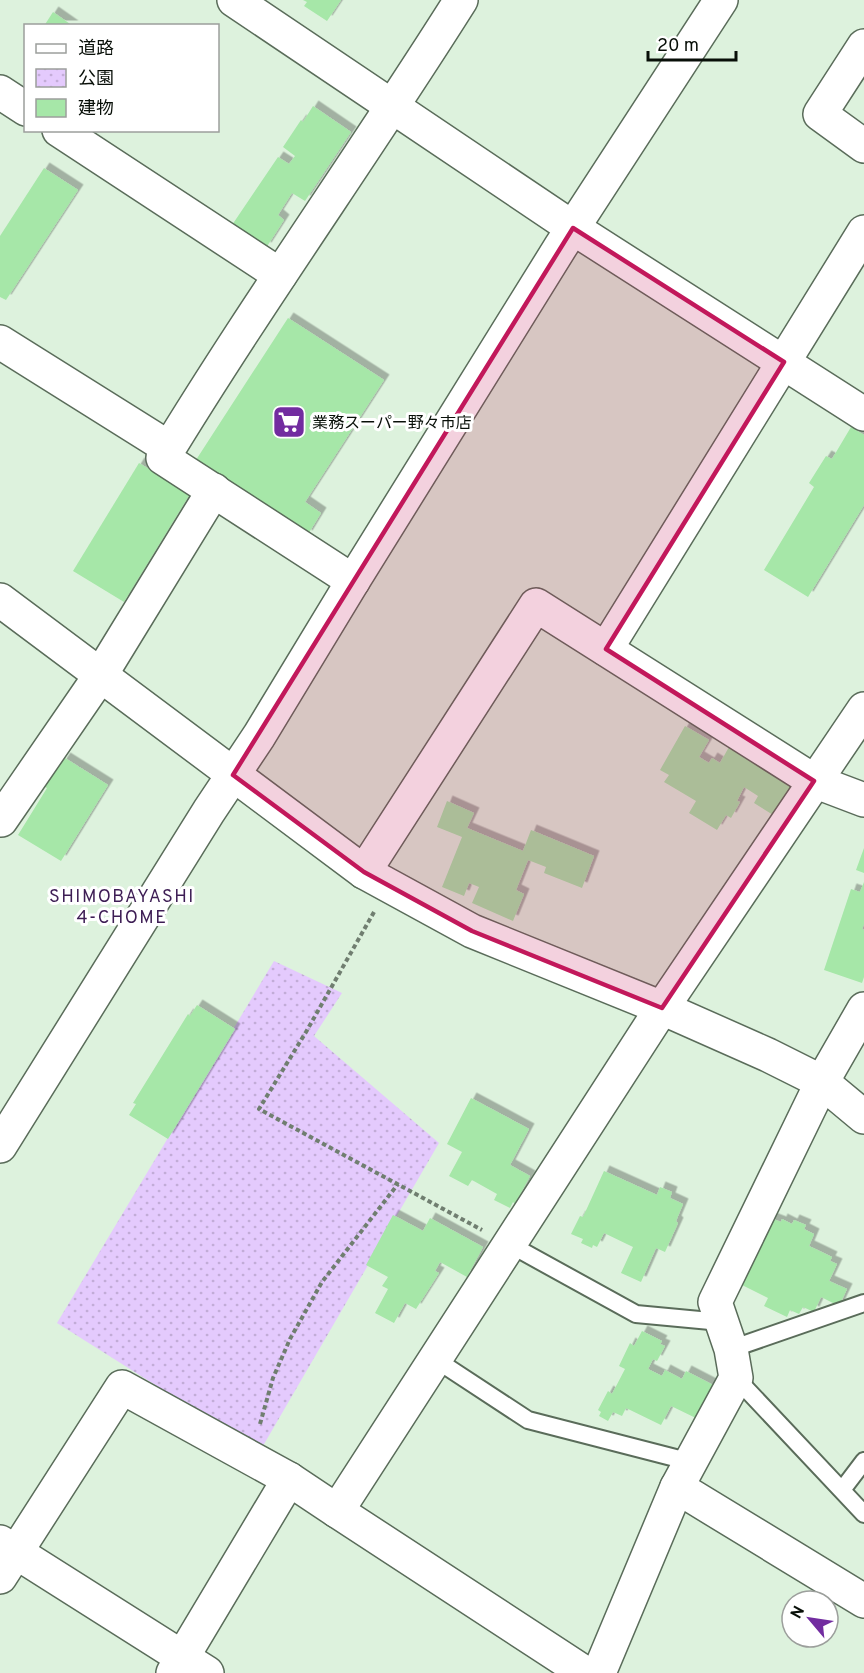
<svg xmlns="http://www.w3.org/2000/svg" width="864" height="1673" viewBox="0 0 864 1673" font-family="Overpass,'Noto Sans JP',sans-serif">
<defs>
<pattern id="park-dots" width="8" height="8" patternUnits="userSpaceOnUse" patternTransform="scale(1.5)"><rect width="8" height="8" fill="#e4cafd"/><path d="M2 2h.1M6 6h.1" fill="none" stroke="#c2acd7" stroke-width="1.8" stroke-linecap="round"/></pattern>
<filter id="shadow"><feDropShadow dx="5.5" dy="-5.5" stdDeviation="0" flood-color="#0004"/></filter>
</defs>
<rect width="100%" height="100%" fill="#ddf2dd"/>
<!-- park -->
<polygon fill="url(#park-dots)" points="274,961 342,993 314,1036 439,1143 260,1451 57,1323"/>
<!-- building -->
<g fill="#a6e7a8" filter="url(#shadow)">
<polygon points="303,0 341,0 327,21 304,6 307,2"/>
<polygon points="53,12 73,26 44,26"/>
<polygon points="313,106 351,132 305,201 292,193 278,215 284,220 266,248 232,225 278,157 289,164 295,156 283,147 301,120 303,122"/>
<polygon points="44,168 78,190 6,300 0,297 0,236"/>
<polygon points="288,318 384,380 305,502 321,513 307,536 194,463"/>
<polygon points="851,427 864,435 864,505 808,597 764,570 814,487 809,483 826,456 832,459"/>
<polygon points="139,463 190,494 124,602 73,571"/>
<polygon points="685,726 709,740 699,757 709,763 712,758 720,763 729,747 797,787 778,818 754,803 758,796 744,787 737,801 740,802 731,818 726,815 717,830 689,813 696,801 664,782 669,775 660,770"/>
<polygon points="65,758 108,785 61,861 18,835 47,788 41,785 54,764 59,767"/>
<polygon points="447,801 474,813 467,828 523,851 531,830 594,856 582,888 544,873 546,867 528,860 516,890 524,894 513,921 472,903 479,887 469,883 464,896 442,887 462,837 437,827"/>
<polygon points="864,848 864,873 856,870"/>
<polygon points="864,882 864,924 862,929 864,930 864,977 862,983 824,970 851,889 860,892"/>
<polygon points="197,1005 235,1029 168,1139 129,1115 136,1104 133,1103 188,1014 190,1016"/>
<polygon points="471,1098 529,1129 510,1165 530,1176 515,1204 513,1202 510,1208 494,1200 497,1194 472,1180 468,1186 449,1176 462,1152 447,1144"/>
<polygon points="604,1171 657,1195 660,1187 672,1192 670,1198 683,1204 676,1221 678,1223 665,1252 656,1248 641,1282 621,1273 633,1247 604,1233 597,1247 593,1245 592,1248 581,1243 583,1239 571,1234 580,1216 583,1217"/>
<polygon points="393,1215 423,1231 430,1218 483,1247 467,1277 440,1262 435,1271 439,1273 416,1309 405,1303 394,1323 375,1313 388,1289 382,1286 388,1277 366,1265"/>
<polygon points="768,1217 781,1222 782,1219 792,1224 794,1220 806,1225 804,1229 814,1234 809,1246 832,1257 830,1261 837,1264 829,1281 847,1289 839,1306 821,1297 814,1312 803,1307 799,1314 790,1310 787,1317 764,1306 768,1298 742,1285 744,1280 739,1278"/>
<polygon points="642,1331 662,1341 660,1344 665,1346 657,1361 653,1359 648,1369 662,1376 665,1370 682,1379 686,1371 719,1388 702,1421 671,1406 661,1425 626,1408 622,1416 613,1412 608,1421 599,1416 601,1412 598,1410 608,1391 612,1394 625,1369 619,1366 630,1343 634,1346"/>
</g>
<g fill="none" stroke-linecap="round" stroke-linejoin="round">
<defs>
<g id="service">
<polyline points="509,1244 636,1314 721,1322"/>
<polyline points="731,1349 864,1303"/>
<polyline points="435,1359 528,1420 691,1462"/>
<polyline points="736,1378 864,1514"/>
<polyline points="842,1490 864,1461"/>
</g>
<g id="minor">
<polyline points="234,0 573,228 864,414"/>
<polyline points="864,46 820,114 864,146"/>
<polyline points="0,92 26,109"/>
<polyline points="59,130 280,275"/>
<polyline points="0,342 169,448"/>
<path d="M 353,581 L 163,458 C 258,302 364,154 461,0"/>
<polyline points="606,649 864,232"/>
<polyline points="0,819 1,820 100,676 214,490"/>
<polyline points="364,872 536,605 814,781 864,800"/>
<polyline points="677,1487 864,1601"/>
<polyline points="337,1511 585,1673"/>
<polyline points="0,1542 207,1673"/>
<polyline points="0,1577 122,1387 289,1479 337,1511 662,1008 864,709"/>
<polyline points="173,1673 289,1479"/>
<polyline points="599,1673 677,1487 736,1378 731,1349 715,1302 822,1082 864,1009"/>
</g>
<g id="tertiary">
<polyline points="0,600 364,872 472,931 662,1008 768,1055 822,1082 864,1117"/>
<polyline points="0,1146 209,811 259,736 353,581 561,246 721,0"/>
</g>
</defs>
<!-- service casing -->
<use href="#service" stroke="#5a6c5a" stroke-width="20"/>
<!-- minor casing -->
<use href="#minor" stroke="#5a6c5a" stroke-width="36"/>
<!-- tertiary casing -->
<use href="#tertiary" stroke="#5a6c5a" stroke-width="36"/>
<!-- path -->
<g stroke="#707e70" stroke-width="4" stroke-dasharray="4.5 3" stroke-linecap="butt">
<polyline points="374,912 306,1032 259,1109 482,1230"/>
<polyline points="260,1424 273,1378 290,1339 322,1282 398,1184"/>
</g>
<!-- service -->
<use href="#service" stroke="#fff" stroke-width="16"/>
<!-- minor -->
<use href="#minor" stroke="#fff" stroke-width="33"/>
<!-- tertiary -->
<use href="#tertiary" stroke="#fff" stroke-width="33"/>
</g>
<!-- marked area -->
<path fill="#c2185b" fill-opacity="0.2" stroke="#c2185b" stroke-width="4.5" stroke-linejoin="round" d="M 573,228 L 784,362 L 606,649 L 814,781 L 662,1008 L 472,931 L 364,872 L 233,775 Z"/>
<!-- icons -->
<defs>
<symbol id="supermarket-square" viewBox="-11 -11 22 22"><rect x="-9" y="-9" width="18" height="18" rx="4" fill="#722ca0" stroke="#fff"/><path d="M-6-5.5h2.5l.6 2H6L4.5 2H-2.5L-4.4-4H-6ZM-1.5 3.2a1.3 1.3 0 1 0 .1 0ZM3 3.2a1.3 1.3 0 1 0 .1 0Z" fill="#fff"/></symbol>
</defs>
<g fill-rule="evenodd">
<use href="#supermarket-square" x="270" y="403" width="38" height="38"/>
</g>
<g text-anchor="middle" stroke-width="6" stroke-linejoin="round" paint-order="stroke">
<!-- poi labels -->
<g font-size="16" fill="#080f08" stroke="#fff" text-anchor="start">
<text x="312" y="428">業務スーパー野々市店</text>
</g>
<!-- neighbourhood labels -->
<g font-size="18" letter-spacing="1.5" fill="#3d1d54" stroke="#fff">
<text x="122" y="902">SHIMOBAYASHI<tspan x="122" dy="21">4-CHOME</tspan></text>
</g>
</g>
<!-- legend -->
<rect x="24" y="24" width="195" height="108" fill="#ffffff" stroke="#9c9f9c" stroke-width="1.5"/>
<rect x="36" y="44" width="30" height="9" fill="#ffffff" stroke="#9c9f9c" stroke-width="1.5"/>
<text x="78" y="54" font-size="18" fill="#080f08">道路</text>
<rect x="36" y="69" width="30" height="18" fill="url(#park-dots)" stroke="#9c9f9c" stroke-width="1.5"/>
<text x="78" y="84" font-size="18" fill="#080f08">公園</text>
<rect x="36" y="99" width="30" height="18" fill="#a6e7a8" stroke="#9c9f9c" stroke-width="1.5"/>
<text x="78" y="114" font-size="18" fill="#080f08">建物</text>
<!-- north arrow -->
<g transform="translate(810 1619) rotate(299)"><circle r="28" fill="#ffffff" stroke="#9c9f9c" stroke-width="1.5"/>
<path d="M0-4.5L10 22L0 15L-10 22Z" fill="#722ca0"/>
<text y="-9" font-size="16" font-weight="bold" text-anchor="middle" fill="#080f08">N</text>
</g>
<!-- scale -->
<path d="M648 51v9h88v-9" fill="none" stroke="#080f08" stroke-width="3"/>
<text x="657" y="51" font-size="18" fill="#080f08" stroke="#ffffff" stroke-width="4.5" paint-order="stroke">20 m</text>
</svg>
